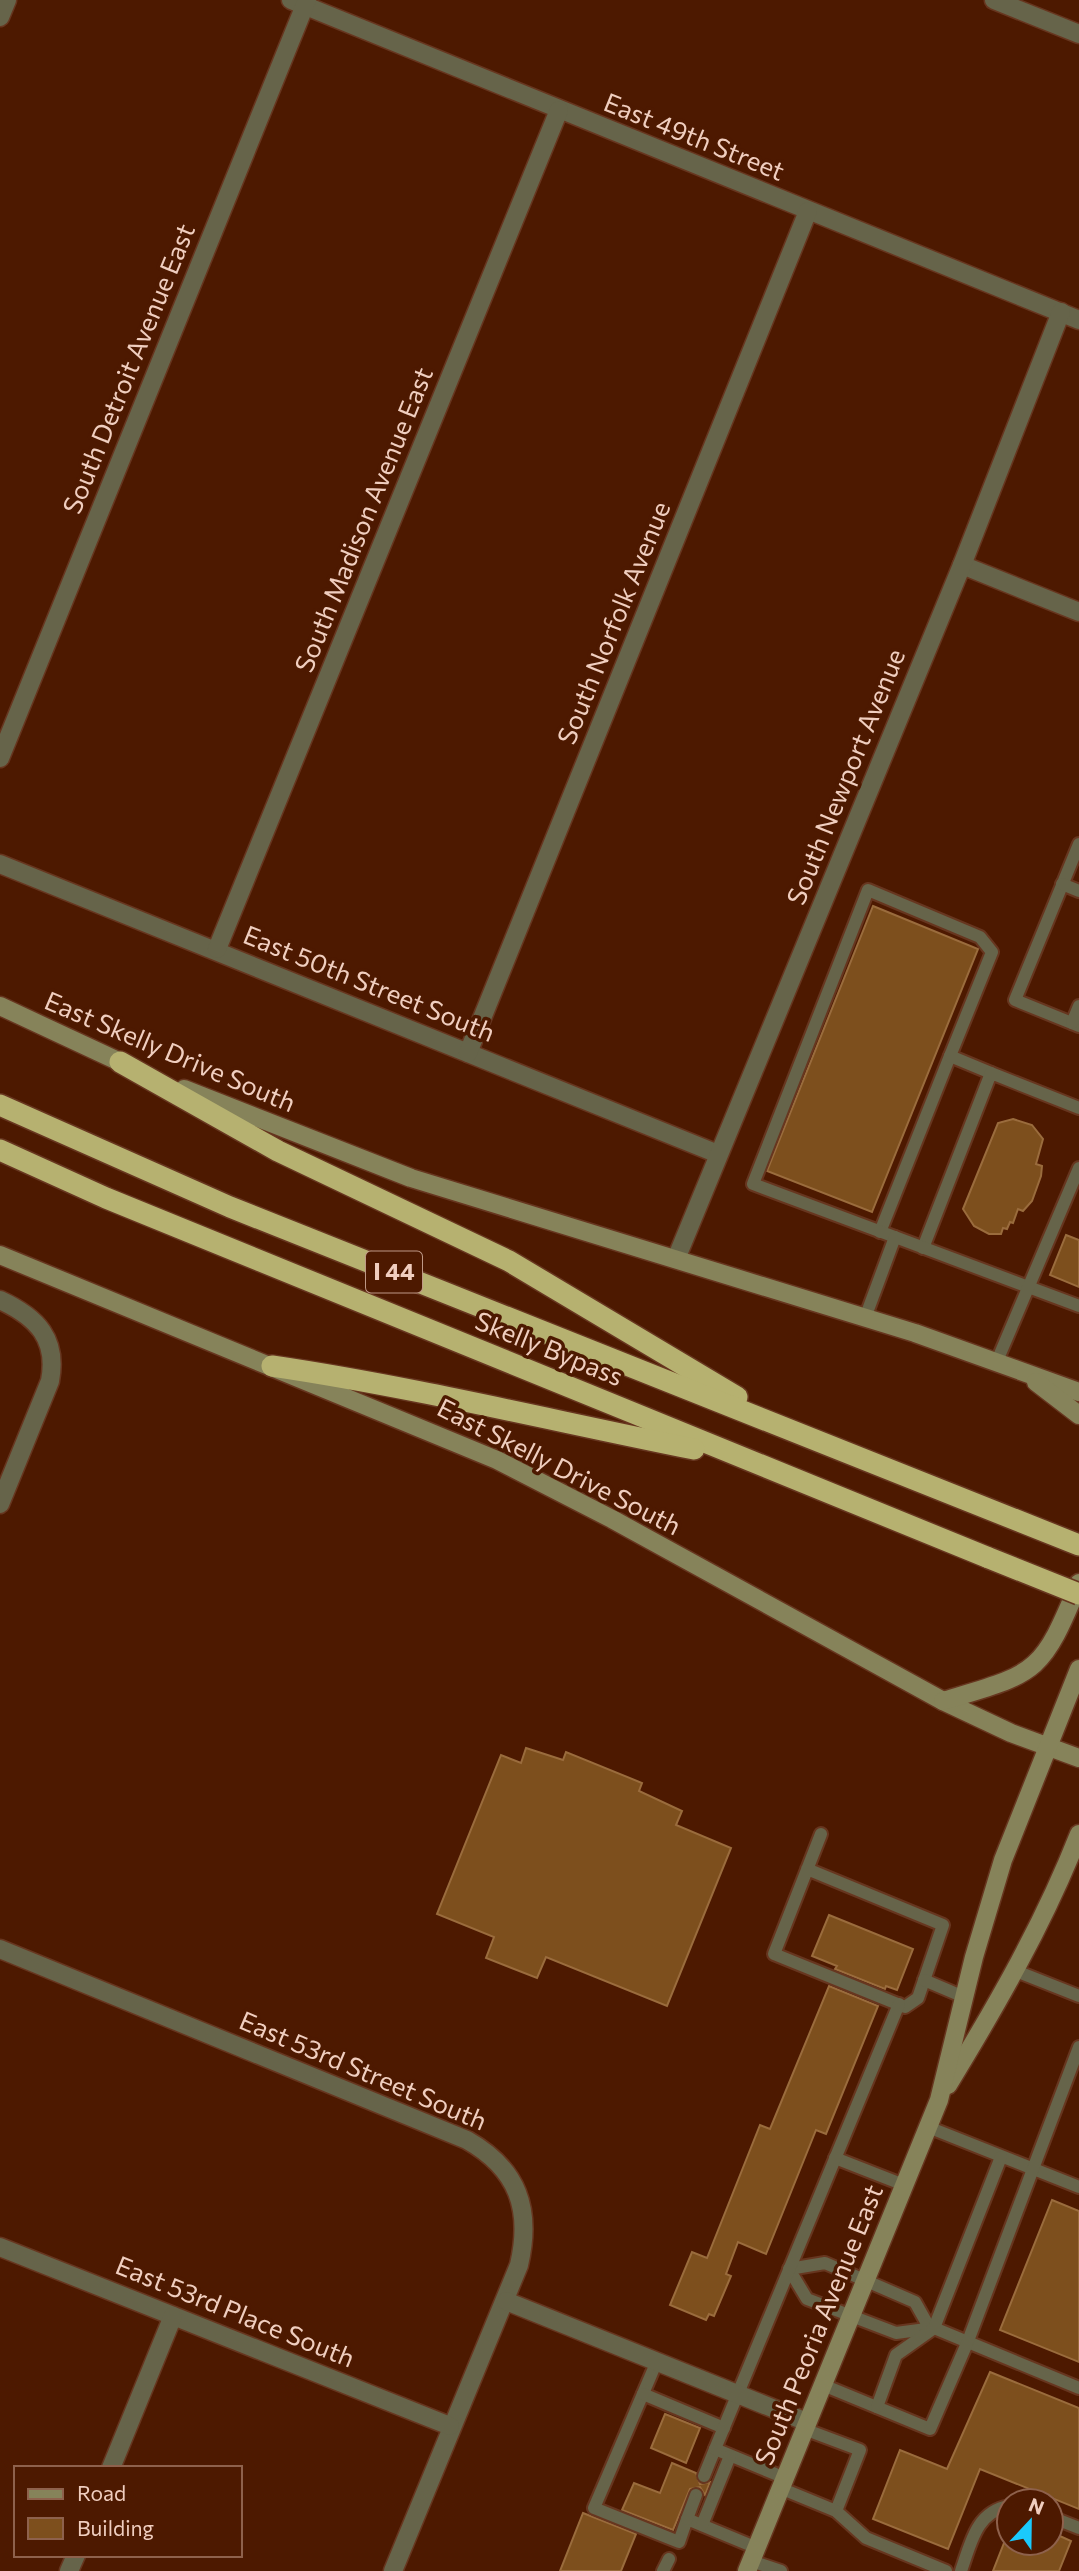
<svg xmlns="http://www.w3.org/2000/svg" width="1079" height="2571" viewBox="0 0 1079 2571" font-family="Commissioner,sans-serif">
<rect width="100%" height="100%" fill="#4d1900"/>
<!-- building -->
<g fill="#7d4f1d" stroke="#9a6c3d" stroke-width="2">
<polygon points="873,906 978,949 872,1212 767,1171"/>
<polygon points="1013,1119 1032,1125 1043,1139 1036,1164 1042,1166 1041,1176 1032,1201 1023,1211 1018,1209 1013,1223 1010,1222 1007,1229 1003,1228 1001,1234 989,1234 974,1226 963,1209 998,1123"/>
<polygon points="1066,1235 1079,1240 1079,1287 1050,1275"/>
<polygon points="526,1748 563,1760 566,1752 642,1783 639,1791 682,1811 676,1825 731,1848 667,2006 546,1957 537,1978 486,1958 494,1937 437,1914 501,1755 521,1763"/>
<polygon points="829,1915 913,1949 897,1990 886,1986 885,1989 835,1969 837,1966 812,1956"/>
<polygon points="829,1986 878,2006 826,2134 816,2130 766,2254 738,2242 726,2274 731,2276 714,2316 709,2314 706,2320 670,2305 692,2252 707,2258 760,2125 770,2129"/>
<polygon points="1052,2200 1079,2211 1079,2362 1000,2330"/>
<polygon points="990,2372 1079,2408 1079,2509 980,2469 948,2549 873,2519 900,2450 947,2469"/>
<polygon points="665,2414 700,2428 686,2463 651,2448"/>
<polygon points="672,2463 696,2473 700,2484 710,2482 705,2495 700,2487 690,2489 673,2530 622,2510 634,2483 660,2493"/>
<polygon points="583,2513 636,2534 621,2571 560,2571"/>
<polygon points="1051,2532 1071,2541 1059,2571 993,2571 1004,2543 1051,2543"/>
</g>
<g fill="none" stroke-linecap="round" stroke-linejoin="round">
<defs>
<g id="service">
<polyline points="1079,844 1015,1000 1079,1026"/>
<polyline points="1062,884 1079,891"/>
<polyline points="1072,1023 1079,1006"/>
<polyline points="880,1232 950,1056"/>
<polyline points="895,1237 753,1184 868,890 980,937 992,952 950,1056 991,1073"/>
<polyline points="923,1248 991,1073 1079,1108"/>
<polyline points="865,1318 895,1237 1079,1306"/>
<polyline points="997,1361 1079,1168"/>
<polyline points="807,1869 943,1925 918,1998 905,2007 774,1954 821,1834"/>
<polyline points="1016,1971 1079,1996"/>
<polyline points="924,1980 964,1997"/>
<polyline points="928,2127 1079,2187"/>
<polyline points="835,2158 904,2185"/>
<polyline points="929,2327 915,2302 825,2263 789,2269 807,2299 896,2333 934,2328 1079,2388"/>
<polyline points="657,2361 594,2508 679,2542 687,2519 757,2548"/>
<polyline points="823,2385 930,2429 968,2341 1079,2047"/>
<polyline points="643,2394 724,2428"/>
<polyline points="877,2407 896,2355 934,2328 1001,2157"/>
<polyline points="804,2429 860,2450 836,2511"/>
<polyline points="704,2476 715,2449"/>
<polyline points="785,2478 715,2449 899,2004"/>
<polyline points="780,2488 836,2511 866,2538 946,2571"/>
<polyline points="1051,2517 1079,2528"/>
<polyline points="687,2519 696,2495"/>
<polyline points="702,2525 730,2456"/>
<polyline points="751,2561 781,2571"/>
<polyline points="663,2571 669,2559"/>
<path d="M 961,2571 C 971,2543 976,2512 1009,2506"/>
</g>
<g id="minor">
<polyline points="291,0 1079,320"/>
<polyline points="994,0 1079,34"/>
<polyline points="0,17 7,0"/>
<polyline points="962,565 1079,612"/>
<polyline points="0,758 307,0"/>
<polyline points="0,864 718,1154"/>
<polyline points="217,949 559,110"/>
<polyline points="468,1053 808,211"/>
<polyline points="676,1259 962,565 1061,312"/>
<path d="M 0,1300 C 37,1317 58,1339 50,1381 L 0,1504"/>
<path d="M 0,1949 L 467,2140 C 518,2169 532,2209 519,2265 L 393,2571"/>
<polyline points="0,2247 450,2426"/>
<polyline points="506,2301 807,2422"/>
<polyline points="111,2468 173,2316"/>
<polyline points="69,2571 76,2555"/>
</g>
<g id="secondary">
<polyline points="0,1006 133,1068"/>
<polyline points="184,1089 411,1178 915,1333 1079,1392"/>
<polyline points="0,1255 497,1460 612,1519 943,1701 1011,1733 1079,1758"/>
<polyline points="1036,1382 1079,1415"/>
<path d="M 943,1701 C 1036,1673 1041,1676 1079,1583"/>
<path d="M 948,2085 C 998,2003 1044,1923 1079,1834"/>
<polyline points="747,2571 939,2100 974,1957 1003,1860 1079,1669"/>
</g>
<g id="motorway">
<polyline points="120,1062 278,1151 509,1261 737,1397"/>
<polyline points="0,1105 230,1207 1079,1545"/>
<polyline points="0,1150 106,1198 989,1558"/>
<path d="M 272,1366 C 414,1387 554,1421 694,1449"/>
</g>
</defs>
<!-- service casing -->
<use href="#service" stroke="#67361f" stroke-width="16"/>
<!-- minor casing -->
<use href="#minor" stroke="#67361f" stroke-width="21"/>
<!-- secondary casing -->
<use href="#secondary" stroke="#67361f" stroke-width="21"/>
<!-- motorway casing -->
<use href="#motorway" stroke="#67361f" stroke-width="24"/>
<!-- service -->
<use href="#service" stroke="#66644a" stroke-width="12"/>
<!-- minor -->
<use href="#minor" stroke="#66644a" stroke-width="18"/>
<!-- secondary -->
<use href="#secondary" stroke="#86835a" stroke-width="18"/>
<!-- motorway -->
<use href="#motorway" stroke="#b6b170" stroke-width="21"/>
<defs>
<polyline id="motorway-bridge" points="989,1558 1079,1594"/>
</defs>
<!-- motorway-bridge casing -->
<use href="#motorway-bridge" stroke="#67361f" stroke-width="24" stroke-linecap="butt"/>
<!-- motorway-bridge -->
<use href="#motorway-bridge" stroke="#b6b170" stroke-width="21"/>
</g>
<g text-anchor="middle" stroke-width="7" stroke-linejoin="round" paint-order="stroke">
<!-- shield labels -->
<rect fill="#4d1900" stroke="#bf9886" stroke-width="2" x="366" y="1251.5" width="56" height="41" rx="5"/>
<g font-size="24" font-weight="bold" fill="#f0cebf">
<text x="394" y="1280">I 44</text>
</g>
<!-- street labels -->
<g font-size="26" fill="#f0cebf" stroke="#4d1900">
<text transform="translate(694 137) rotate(22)" y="9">East 49th Street</text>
<text transform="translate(129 369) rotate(-68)" y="9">South Detroit Avenue East</text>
<text transform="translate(364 520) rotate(-68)" y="9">South Madison Avenue East</text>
<text transform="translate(614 623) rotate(-68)" y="9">South Norfolk Avenue</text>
<text transform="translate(846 777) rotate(-68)" y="9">South Newport Avenue</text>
<text transform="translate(369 984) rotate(22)" y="9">East 50th Street South</text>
<text transform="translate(170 1052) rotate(23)" y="9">East Skelly Drive South</text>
<text transform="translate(549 1349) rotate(22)" y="9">Skelly Bypass</text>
<text transform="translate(559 1467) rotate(27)" y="9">East Skelly Drive South</text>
<text transform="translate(363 2071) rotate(23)" y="9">East 53rd Street South</text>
<text transform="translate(235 2312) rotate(22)" y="9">East 53rd Place South</text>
<text transform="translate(819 2325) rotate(-68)" y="9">South Peoria Avenue East</text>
</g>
</g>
<!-- legend -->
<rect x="14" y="2466" width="228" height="91" fill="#4d1900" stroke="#8e614c" stroke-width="2"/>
<rect x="28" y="2489" width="35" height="10" fill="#86835a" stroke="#8e614c" stroke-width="2"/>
<text x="77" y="2501" font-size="21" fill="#f0cebf">Road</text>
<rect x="28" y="2518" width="35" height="21" fill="#7d4f1d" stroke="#8e614c" stroke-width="2"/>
<text x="77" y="2536" font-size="21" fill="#f0cebf">Building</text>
<!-- north arrow -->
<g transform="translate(1030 2522) rotate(22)"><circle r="33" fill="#4d1900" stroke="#8e614c" stroke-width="2"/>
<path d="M0-5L12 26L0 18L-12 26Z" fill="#1bcafc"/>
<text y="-10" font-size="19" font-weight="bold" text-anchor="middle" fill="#f0cebf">N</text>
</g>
</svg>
